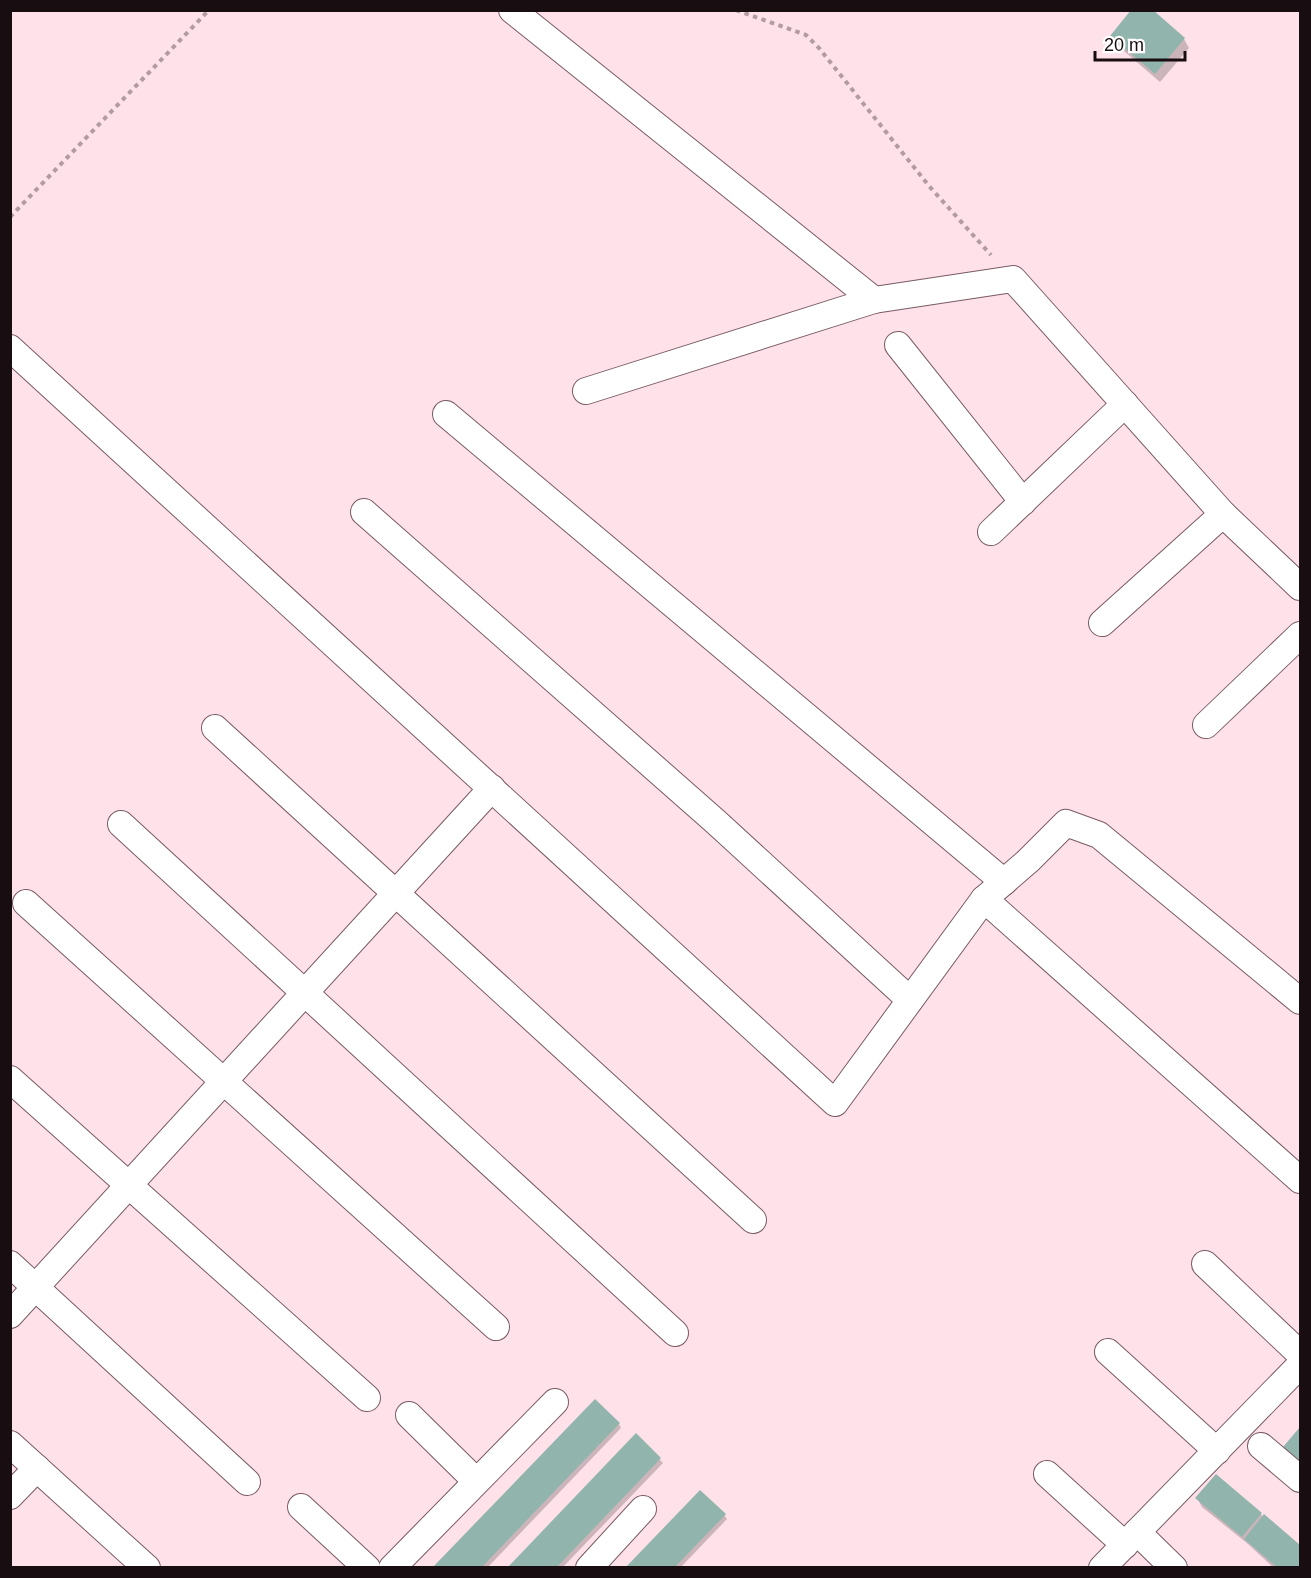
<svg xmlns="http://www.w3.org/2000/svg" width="1311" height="1578" viewBox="0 0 1311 1578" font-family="Arial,sans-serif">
<rect width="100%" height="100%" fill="#fee1e9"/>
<!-- shadow -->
<g fill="#0003">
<polygon points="1112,36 1184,39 1189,48 1160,82 1117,45"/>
<polygon points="619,1424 621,1428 487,1568 434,1568"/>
<polygon points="1300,1430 1300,1465 1290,1456 1285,1447"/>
<polygon points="636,1436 663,1463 562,1568 509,1568"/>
<polygon points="1197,1498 1261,1514 1263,1518 1265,1516 1300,1547 1300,1568 1274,1568 1248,1544 1202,1507"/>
<polygon points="724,1515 727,1519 680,1568 627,1568"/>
</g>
<!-- building -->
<g fill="#91b5ad">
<polygon points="1131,10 1153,10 1185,38 1155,74 1110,36"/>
<polygon points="595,1399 620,1423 524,1523 481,1568 432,1568"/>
<polygon points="1300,1427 1300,1462 1283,1447"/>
<polygon points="636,1433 661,1458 556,1568 507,1568"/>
<polygon points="1216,1474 1262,1513 1242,1537 1195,1498"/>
<polygon points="700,1490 726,1514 674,1568 625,1568"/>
<polygon points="1264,1514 1300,1545 1299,1568 1278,1568 1244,1539"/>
</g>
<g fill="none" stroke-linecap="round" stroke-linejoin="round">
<defs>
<g id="street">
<polyline points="512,10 874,300"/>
<polyline points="898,345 1023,502"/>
<polyline points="10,348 835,1103 984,899 1028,861 1066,823 1099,835 1300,1001"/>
<polyline points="586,391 874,300 1013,279 1223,514 1300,587"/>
<polyline points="446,414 1004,882"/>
<polyline points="364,512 716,822 910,1000"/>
<polyline points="991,532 1125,404"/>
<polyline points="1102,623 1223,514"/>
<polyline points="1206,725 1300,635"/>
<polyline points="215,728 753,1220"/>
<polyline points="121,824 675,1333"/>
<polyline points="984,899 1300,1180"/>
<polyline points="26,903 496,1327"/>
<polyline points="10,1079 367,1398"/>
<polyline points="10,1264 247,1482"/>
<polyline points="1205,1264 1300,1354"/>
<polyline points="10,1315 492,788"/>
<polyline points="1108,1352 1217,1451"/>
<polyline points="409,1415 476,1481"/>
<polyline points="10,1444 147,1568"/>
<polyline points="1261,1446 1300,1479"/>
<polyline points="1047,1474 1125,1545"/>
<polyline points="10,1496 37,1468"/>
<polyline points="301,1507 367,1568"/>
<polyline points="1137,1532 1174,1568"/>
<polyline points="392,1568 555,1402"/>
<polyline points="589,1568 643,1509"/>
<polyline points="1102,1568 1300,1365"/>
</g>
</defs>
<!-- street casing -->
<use href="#street" stroke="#795b64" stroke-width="28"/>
<!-- path -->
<g stroke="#b29ba1" stroke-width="4" stroke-dasharray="4.5 4.5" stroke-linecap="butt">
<polyline points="736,10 806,35 819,48 929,186 991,255"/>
<polyline points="10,217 209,10"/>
</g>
<!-- street -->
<use href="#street" stroke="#fff" stroke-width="26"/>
</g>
<!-- border -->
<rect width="1311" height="1578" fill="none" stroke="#180d10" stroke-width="24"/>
<!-- scale -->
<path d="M1095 51v9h90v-9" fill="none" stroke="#180d10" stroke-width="3"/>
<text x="1104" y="51" font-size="18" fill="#180d10" stroke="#ffffff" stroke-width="4.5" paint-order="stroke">20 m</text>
</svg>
